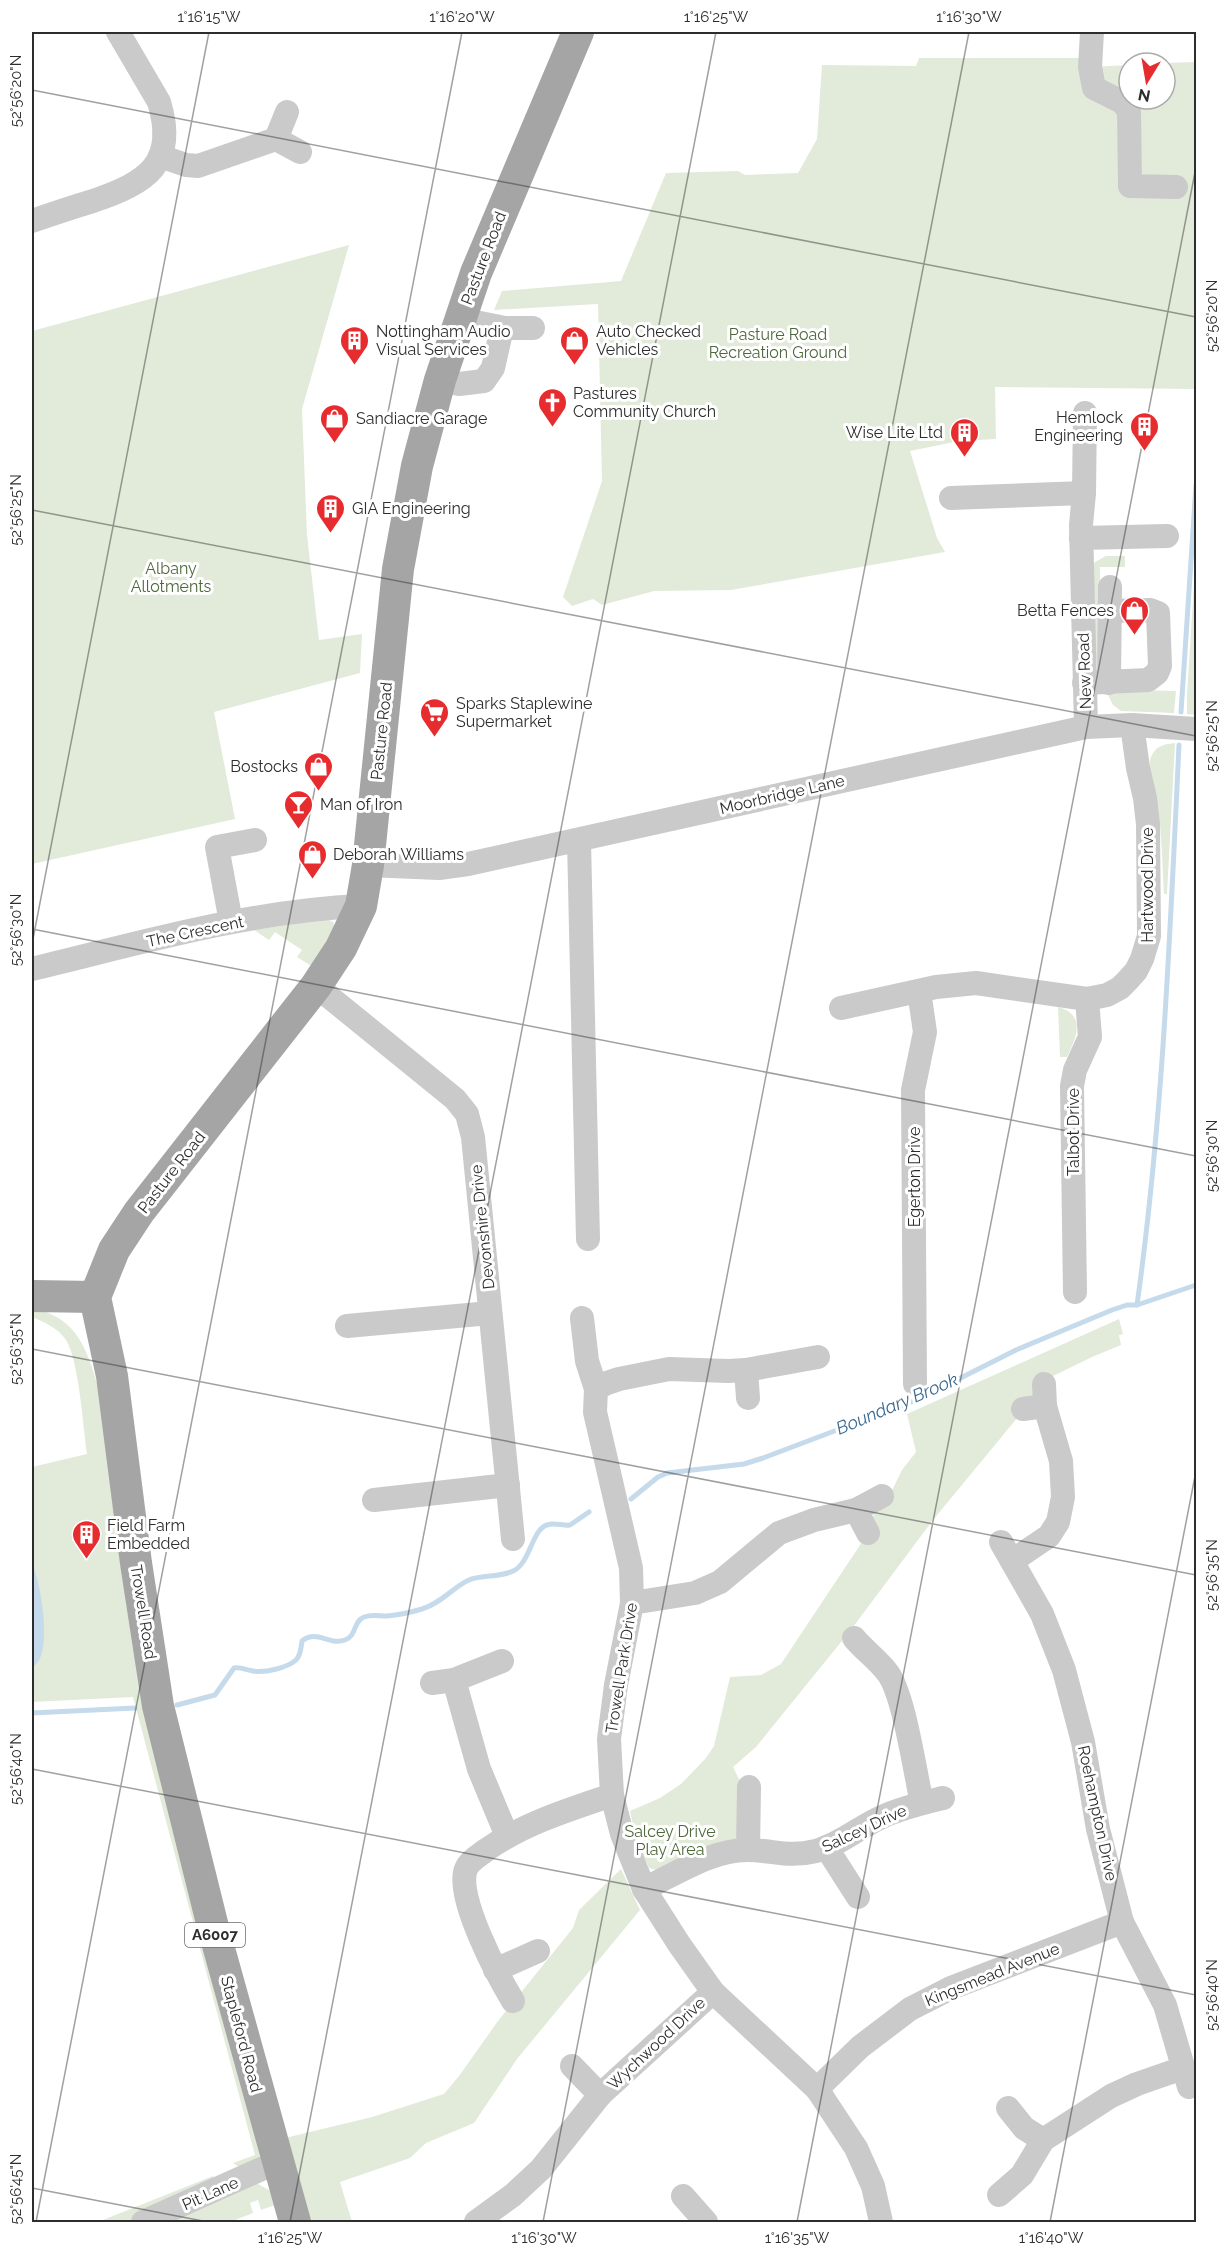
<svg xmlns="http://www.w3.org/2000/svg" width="1228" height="2254" viewBox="0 0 1228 2254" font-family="Raleway,sans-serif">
<rect width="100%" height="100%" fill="#fff"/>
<!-- green -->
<g fill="#e2ebda">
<polygon points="919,58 1081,58 1090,67 1129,65 1129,99 1165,99 1165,63 1196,62 1196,389 995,387 996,439 959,441 910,451 937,538 945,552 731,590 654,591 602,605 593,599 572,606 563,597 602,481 598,304 494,310 502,291 621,281 666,173 738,171 745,175 798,173 817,139 822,65 916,66"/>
<polygon points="349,245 302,409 307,535 319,640 362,634 360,673 214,712 235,819 32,864 32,331"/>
<polygon points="1196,551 1196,715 1187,714 1187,696"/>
<polygon points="1106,556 1125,556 1125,567 1100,567 1100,676 1097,676 1091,569 1095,562"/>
<polygon points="1105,689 1176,691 1174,713 1121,711 1113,705"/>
<path d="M 1175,743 L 1167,894 L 1164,894 C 1162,859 1162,825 1155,791 C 1153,780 1146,766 1152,755 C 1157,745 1166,744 1175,743 Z"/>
<polygon points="327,919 333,922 335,927 313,967 297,957 302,950 275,932 269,940 254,930"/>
<path d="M 1058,1007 C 1087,1015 1076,1038 1067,1057 L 1060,1057 Z"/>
<path d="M 32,1308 C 84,1319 89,1359 103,1403 L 261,2152 L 259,2157 L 244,2170 L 233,2163 L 255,2155 L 133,1697 L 32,1702 L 32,1467 L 87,1454 C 83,1426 79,1361 66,1340 C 58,1328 44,1322 32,1317 Z"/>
<polygon points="1119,1319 1123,1334 1119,1335 1121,1345 1092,1357 1051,1377 933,1520 850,1631 756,1747 733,1767 742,1785 738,1835 735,1840 659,1871 649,1868 636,1839 630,1811 660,1798 681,1784 706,1758 714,1746 730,1677 761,1675 781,1664 868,1533 874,1514 884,1507 902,1470 916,1452 907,1414"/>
<polygon points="621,1869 640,1910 517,2059 474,2123 426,2143 410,2158 340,2182 352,2222 309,2222 285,2138 372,2117 444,2094 459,2076 498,2021 573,1928 579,1910"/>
<polygon points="213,2176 216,2181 127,2222 98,2222"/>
<polygon points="256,2183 271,2191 275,2205 261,2210 258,2200 250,2203 253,2213 230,2222 165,2222"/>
</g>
<!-- water -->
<path fill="#c5daeb" d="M 32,1564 C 41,1582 54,1658 32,1667 Z"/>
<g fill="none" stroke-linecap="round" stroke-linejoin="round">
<!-- stream -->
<g stroke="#c5daeb" stroke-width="5">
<polyline points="1181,712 1196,485"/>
<path d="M 1137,1305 C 1163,1119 1170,932 1179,745"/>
<polyline points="631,1499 658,1477 667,1473 744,1464 763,1458 919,1399 1016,1350 1112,1310 1127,1305 1137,1305 1196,1285"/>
<path d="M 177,1705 L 215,1695 L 234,1668 C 241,1667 246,1670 253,1671 C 265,1673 287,1668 296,1660 C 301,1655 301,1647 302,1641 C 317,1629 329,1646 345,1640 C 357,1636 353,1621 364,1617 C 372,1614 379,1616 387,1616 C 398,1615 412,1612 422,1609 C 442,1603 453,1587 469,1580 C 483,1574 499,1578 513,1571 C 530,1564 532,1529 547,1525 C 554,1522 563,1526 570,1525 L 589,1512"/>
<polyline points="32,1713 135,1708"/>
</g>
<!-- minor -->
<g stroke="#cacaca" stroke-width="24">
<polyline points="1092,32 1090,67 1094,88 1122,102 1129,111 1130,186 1176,187"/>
<polyline points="287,112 276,139 300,152"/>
<polyline points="160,156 186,165 198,166 276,139"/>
<path d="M 32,221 C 52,214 73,207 93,201 C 146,183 178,164 159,102 L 118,32"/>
<polyline points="460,319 505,328 533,328"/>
<polyline points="440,380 459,384 484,381 493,368 502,328"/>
<polyline points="1085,413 1084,493 1081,525 1086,727"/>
<polyline points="951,498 1084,493"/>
<polyline points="1081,538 1167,536"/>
<polyline points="1084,683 1148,680 1157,673 1160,666 1158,613 1150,610 1110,611"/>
<polyline points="1109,683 1110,587"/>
<polyline points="579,840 588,1239"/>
<polyline points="368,865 439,868 468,864 1086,727 1132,725 1196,729"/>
<polyline points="231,922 217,847 255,840"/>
<path d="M 32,969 C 140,943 249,911 361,906"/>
<polyline points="316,986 455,1099 467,1114 473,1137 513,1539"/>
<polyline points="841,1008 936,987 976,983 1087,999 1107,995 1120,988 1127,981 1136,971 1142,959 1149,936 1148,824 1145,798 1138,768 1132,725"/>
<polyline points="1075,1292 1072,1086 1075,1070 1090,1037 1087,999"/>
<polyline points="582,1318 587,1361 596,1389"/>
<polyline points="347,1326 490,1313"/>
<polyline points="818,1357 746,1370 728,1371 669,1369 619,1379 607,1383 596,1389 595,1412 631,1568 632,1603 616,1685 609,1739 612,1795 622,1834 644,1889 679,1944 713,1992 817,2089 856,2148 873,2186 881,2222"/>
<polyline points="746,1370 748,1398"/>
<polyline points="915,1384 913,1090 925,1032 919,991"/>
<polyline points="1023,1409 1045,1406"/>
<polyline points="374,1500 508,1485"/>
<polyline points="856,1510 882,1496"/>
<polyline points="1001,1542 1042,1614 1064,1670 1083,1742 1098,1829 1122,1922 1165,2005 1189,2087"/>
<polyline points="1012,1561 1049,1536 1058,1522 1063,1497 1061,1461 1045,1406 1044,1384"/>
<polyline points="632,1603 695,1593 720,1582 779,1533 814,1520 856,1510 868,1533"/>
<path d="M 854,1638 C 864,1650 878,1660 887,1672 C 904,1693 915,1773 922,1803"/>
<polyline points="454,1680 479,1769 507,1836"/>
<polyline points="432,1683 454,1680 502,1661"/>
<polyline points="826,1847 858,1897"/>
<polyline points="748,1850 749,1787"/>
<path d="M 644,1889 C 676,1874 711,1850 747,1850 C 774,1850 787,1858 816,1851 C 841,1844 859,1827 882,1817 C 901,1808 923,1803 943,1798"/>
<polyline points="495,1970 538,1951"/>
<path d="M 513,2001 C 498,1976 455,1896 466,1869 C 469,1861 480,1855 486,1850 C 525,1823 568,1810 612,1795"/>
<polyline points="572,2066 600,2095"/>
<polyline points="817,2089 860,2047 910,2009 951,1988 1122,1922"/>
<polyline points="1008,2108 1024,2128 1043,2140"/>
<polyline points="999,2195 1022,2175 1043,2140 1111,2096 1137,2084 1183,2068"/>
<polyline points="683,2196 706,2222"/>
<polyline points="143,2222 277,2162"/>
<polyline points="476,2222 513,2195 541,2169 600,2095 713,1992"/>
</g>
<!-- major -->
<g stroke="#a5a5a5" stroke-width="32">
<polyline points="32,1296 95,1297"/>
<polyline points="295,2222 213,1927 158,1706 136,1563 112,1376 95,1297 114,1250 139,1212 316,986 341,948 361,906 368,865 398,569 417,466 440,380 476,273 578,32"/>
</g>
</g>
<!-- ticks -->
<path fill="none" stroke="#2d2d2d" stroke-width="1.5" stroke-opacity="0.45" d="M 32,90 L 1196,317M 32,510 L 1196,736M 32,929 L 1196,1156M 32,944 L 209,32M 32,1349 L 1196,1575M 32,1769 L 1196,1995M 32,2188 L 208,2222M 36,2222 L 462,32M 290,2222 L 716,32M 543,2222 L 969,32M 797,2222 L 1196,167M 1050,2222 L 1196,1471"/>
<!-- icons -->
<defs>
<symbol id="building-pin" viewBox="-11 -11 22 30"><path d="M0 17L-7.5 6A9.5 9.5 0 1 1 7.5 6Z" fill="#e62c2f" stroke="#fff"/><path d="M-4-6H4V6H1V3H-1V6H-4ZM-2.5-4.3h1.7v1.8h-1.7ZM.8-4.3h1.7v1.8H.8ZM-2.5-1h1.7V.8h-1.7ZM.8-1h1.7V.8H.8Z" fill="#fff"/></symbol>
<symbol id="shop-pin" viewBox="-11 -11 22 30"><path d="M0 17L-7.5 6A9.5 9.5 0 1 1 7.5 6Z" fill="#e62c2f" stroke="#fff"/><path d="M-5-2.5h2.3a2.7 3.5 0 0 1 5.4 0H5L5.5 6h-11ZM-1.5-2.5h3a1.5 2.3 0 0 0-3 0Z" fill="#fff"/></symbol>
<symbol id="church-pin" viewBox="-11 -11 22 30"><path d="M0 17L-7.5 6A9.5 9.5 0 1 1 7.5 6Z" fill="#e62c2f" stroke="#fff"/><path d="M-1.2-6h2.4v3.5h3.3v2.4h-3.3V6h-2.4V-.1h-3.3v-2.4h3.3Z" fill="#fff"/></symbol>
<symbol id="supermarket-pin" viewBox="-11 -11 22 30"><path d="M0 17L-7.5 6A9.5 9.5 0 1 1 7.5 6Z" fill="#e62c2f" stroke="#fff"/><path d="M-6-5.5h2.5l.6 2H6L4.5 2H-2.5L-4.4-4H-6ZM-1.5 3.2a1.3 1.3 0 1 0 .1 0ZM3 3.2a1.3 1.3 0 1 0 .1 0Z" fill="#fff"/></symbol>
<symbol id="bar-pin" viewBox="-11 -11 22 30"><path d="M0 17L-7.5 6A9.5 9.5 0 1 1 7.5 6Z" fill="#e62c2f" stroke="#fff"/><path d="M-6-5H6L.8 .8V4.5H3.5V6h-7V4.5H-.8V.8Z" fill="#fff"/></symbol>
</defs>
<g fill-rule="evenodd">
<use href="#building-pin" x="338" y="324" width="33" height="45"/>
<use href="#shop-pin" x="558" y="324" width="33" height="45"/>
<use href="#church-pin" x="536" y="386" width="33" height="45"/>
<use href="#shop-pin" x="318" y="402" width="33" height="45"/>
<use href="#building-pin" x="1128" y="410" width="33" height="45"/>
<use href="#building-pin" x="948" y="416" width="33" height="45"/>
<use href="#building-pin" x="314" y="492" width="33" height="45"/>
<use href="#shop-pin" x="1118" y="594" width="33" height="45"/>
<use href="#supermarket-pin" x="418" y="696" width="33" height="45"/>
<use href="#shop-pin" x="302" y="750" width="33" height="45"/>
<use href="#bar-pin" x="282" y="788" width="33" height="45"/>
<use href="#shop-pin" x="296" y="838" width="33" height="45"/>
<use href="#building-pin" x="70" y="1518" width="33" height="45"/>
</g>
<g text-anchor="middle" stroke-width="6" stroke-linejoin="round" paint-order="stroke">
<!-- shield labels -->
<rect fill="#fff" stroke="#6c6c6c" stroke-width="1.5" x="185" y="1923" width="60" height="24" rx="4.5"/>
<g font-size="15" font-weight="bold" fill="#2d2d2d">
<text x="215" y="1940">A6007</text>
</g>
<!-- street labels -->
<g font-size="16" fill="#2d2d2d" stroke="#fff">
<text transform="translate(483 258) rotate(-69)" y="6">Pasture Road</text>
<text transform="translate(1084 671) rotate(-92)" y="6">New Road</text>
<text transform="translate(381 731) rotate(-84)" y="6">Pasture Road</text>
<text transform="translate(782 794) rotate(-13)" y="6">Moorbridge Lane</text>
<text transform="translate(1147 885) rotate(-90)" y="6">Hartwood Drive</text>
<text transform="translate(195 931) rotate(-12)" y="6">The Crescent</text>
<text transform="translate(1073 1132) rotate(-90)" y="6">Talbot Drive</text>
<text transform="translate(171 1172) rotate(-52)" y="6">Pasture Road</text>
<text transform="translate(914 1177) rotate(-90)" y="6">Egerton Drive</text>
<text transform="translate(482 1227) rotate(-96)" y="6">Devonshire Drive</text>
<text transform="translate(144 1612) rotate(81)" y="6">Trowell Road</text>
<text transform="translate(621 1668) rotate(-81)" y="6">Trowell Park Drive</text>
<text transform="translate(1098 1813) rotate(78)" y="6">Roehampton Drive</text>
<text transform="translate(864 1828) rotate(-25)" y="6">Salcey Drive</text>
<text transform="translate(992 1974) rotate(-22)" y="6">Kingsmead Avenue</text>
<text transform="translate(242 2034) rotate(75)" y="6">Stapleford Road</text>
<text transform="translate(656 2043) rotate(-43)" y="6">Wychwood Drive</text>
<text transform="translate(210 2193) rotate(-24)" y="6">Pit Lane</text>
</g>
<!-- poi labels -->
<g font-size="16" fill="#2d2d2d" stroke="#fff" text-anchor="start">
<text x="376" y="337">Nottingham Audio<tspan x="376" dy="18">Visual Services</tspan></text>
<text x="596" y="337">Auto Checked<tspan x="596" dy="18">Vehicles</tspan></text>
<text x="573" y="399">Pastures<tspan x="573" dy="18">Community Church</tspan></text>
<text x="1123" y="423" text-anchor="end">Hemlock<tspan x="1123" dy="18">Engineering</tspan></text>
<text x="356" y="424">Sandiacre Garage</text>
<text x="943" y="438" text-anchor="end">Wise Lite Ltd</text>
<text x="352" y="514">GIA Engineering</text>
<text x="1114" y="616" text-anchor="end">Betta Fences</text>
<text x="456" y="709">Sparks Staplewine<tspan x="456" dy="18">Supermarket</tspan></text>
<text x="298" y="772" text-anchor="end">Bostocks</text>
<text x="320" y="810">Man of Iron</text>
<text x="333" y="860">Deborah Williams</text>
<text x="107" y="1531">Field Farm<tspan x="107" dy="18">Embedded</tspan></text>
</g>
<!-- park labels -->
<g font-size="16" fill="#4d683a" stroke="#fff">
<text x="778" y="340">Pasture Road<tspan x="778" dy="18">Recreation Ground</tspan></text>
<text x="171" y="574">Albany<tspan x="171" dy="18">Allotments</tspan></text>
<text x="670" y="1837">Salcey Drive<tspan x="670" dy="18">Play Area</tspan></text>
</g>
<!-- water labels -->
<g font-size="18" font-style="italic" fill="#3b698f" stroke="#fff">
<text transform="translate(897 1404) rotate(-23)" y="6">Boundary Brook</text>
</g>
</g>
<!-- border -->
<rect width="1228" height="2254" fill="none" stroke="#ffffff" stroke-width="66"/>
<!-- north arrow -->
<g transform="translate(1147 81) rotate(191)"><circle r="28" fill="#ffffff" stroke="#ababab" stroke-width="1.5"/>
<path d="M0-4.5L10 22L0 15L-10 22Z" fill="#e62c2f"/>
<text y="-9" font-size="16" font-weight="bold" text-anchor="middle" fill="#2d2d2d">N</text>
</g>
<rect x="33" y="33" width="1162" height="2188" fill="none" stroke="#2d2d2d" stroke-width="2"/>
<g font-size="15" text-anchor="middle" fill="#2d2d2d">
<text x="209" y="22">1°16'15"W</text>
<text x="462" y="22">1°16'20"W</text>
<text x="716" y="22">1°16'25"W</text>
<text x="969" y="22">1°16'30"W</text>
<text transform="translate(16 91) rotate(-90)" y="5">52°56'20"N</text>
<text transform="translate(1212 316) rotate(-90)" y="5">52°56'20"N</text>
<text transform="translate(16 510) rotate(-90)" y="5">52°56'25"N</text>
<text transform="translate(1212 736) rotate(-90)" y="5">52°56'25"N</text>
<text transform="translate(16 930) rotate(-90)" y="5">52°56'30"N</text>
<text transform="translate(1212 1156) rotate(-90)" y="5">52°56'30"N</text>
<text transform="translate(16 1349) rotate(-90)" y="5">52°56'35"N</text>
<text transform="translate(1212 1575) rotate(-90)" y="5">52°56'35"N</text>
<text transform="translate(16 1769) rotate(-90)" y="5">52°56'40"N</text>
<text transform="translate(1212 1995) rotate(-90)" y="5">52°56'40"N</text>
<text transform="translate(16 2189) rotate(-90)" y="5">52°56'45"N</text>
<text x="290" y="2243">1°16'25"W</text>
<text x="544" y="2243">1°16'30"W</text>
<text x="797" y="2243">1°16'35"W</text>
<text x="1051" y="2243">1°16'40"W</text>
</g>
</svg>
